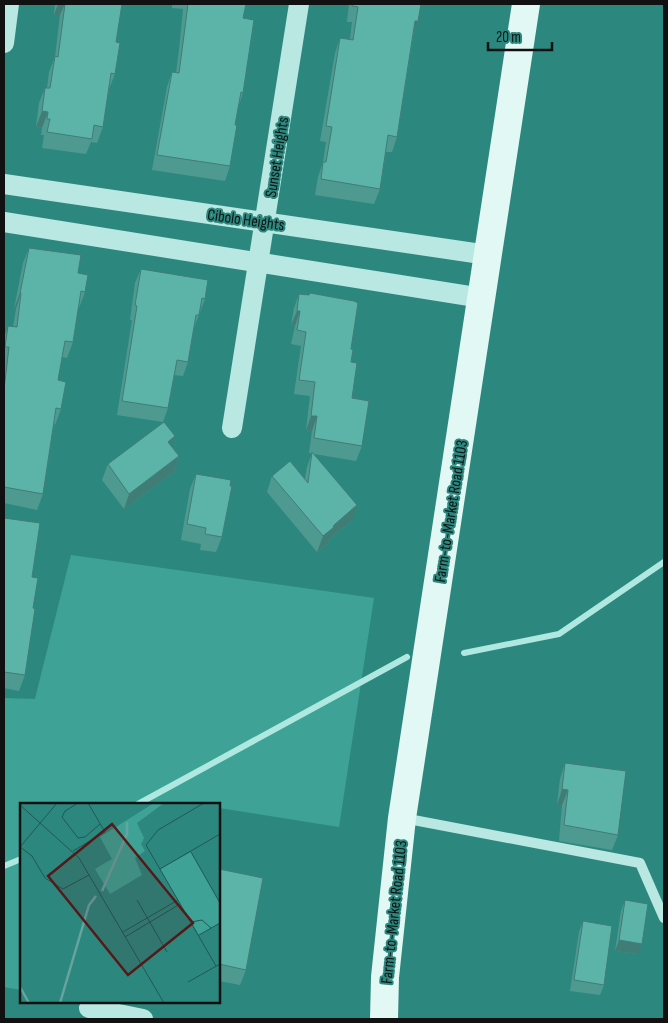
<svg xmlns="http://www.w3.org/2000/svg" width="668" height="1023" viewBox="0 0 668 1023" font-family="'Sofia Sans Condensed',sans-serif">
<rect width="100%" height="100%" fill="#2c887e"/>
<!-- green -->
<polygon fill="#3ea396" points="71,555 374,598 339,827 219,808 219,804 198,804 184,802 184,804 21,804 21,990 4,987 4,698 35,699"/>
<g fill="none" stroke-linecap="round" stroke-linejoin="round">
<!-- stream -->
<g stroke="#aee8e0" stroke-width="6">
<polyline points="464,653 559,634 664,562"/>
<polyline points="138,804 407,657"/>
<polyline points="4,866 21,859"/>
</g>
<!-- lane -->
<polyline stroke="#b9e8e2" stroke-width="10" points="403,818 640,863 664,918"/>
<!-- street -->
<g stroke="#b9e8e2" stroke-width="20">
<polyline points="4,43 9,4"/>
<polyline points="4,184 488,255"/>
<polyline points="4,222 482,298"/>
<polyline points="232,428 299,4"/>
<polyline points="89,1008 143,1019"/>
</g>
<!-- secondary -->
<polyline stroke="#e2f8f5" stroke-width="28" points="384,1019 385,977 402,818 526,4"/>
</g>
<!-- wall -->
<g fill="#4f9a90">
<polygon points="55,4 122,4 116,42 115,74 109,89 103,127 97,143 91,142 86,154 42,148 44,135 41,135 42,128 36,127 39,103 45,88 47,88 49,72 55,57 60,15 54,15"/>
<polygon points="172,4 246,4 243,18 243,93 238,108 235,125 230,166 225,181 152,170 167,87 172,72 176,73 179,50 183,9 172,8"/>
<polygon points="349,4 421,4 418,21 413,37 397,137 392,152 386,152 380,189 374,204 315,195 318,177 323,162 326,142 320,141 335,53 340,38 350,39 352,22 347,22"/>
<polygon points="29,248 78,273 85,292 79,308 78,308 73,342 67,358 62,357 58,380 61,409 55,425 54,424 43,494 37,510 4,503 4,338 8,326 13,327 16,309 14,309 23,263"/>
<polygon points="141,269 205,299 193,330 188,362 183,376 174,375 168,408 163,422 117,415 132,320 130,320 135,283"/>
<polygon points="299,294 351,349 352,398 362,446 356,461 314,454 352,521 329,539 328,544 317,552 267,492 272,476 305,479 307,467 312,453 309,453 312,431 306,430 310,396 294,394 301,346 291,344 295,326 291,325 294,308"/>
<polygon points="172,447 179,456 174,472 124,509 102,480 108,464"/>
<polygon points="196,474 222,537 216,552 200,550 201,544 181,540 190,489"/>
<polygon points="4,518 32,577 33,608 25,675 19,691 4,688"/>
<polygon points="565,763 618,835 612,850 559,841 562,805 557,805 560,779"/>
<polygon points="219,869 246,970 240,985 219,981"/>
<polygon points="625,900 638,954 615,951 621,911"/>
<polygon points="583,921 604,985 600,995 570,991 579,932"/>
</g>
<!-- shaded-wall -->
<g fill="#407d76">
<polygon points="58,4 65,4 60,15 54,15"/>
<polygon points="415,21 418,21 413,37"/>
<polygon points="42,111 48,112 42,128 36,127"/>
<polygon points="20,293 21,293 16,309 14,309"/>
<polygon points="297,311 300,311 295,326 291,325"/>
<polygon points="311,416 317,416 312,431 306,430"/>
<polygon points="175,436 170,452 168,442"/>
<polygon points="179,456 174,472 124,509 129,494"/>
<polygon points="357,505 352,521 329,539 328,544 317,552 323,536 334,525"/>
<polygon points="562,789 568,790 562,805 557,805"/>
<polygon points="619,940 642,944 638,954 615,951"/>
</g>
<!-- building -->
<g fill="#5cb3a8" stroke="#407d76">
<polygon points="65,4 122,4 116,42 120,43 115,74 111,73 103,127 94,125 92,139 47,132 50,119 47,119 48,112 42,111 45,88 50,88 55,56 58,57"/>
<polygon points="188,4 246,4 243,18 254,20 243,93 241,92 235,125 237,125 230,166 157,155 172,72 179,73 184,35"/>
<polygon points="353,4 421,4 418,21 415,21 397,137 388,135 380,189 321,179 323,162 326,162 332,127 326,126 340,38 353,40 358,7 352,6"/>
<polygon points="29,248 81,255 78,273 88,275 85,292 81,291 73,342 65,341 58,380 66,382 61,409 56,408 43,494 4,487 4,389 9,347 5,347 8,326 17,327 21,293 20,293"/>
<polygon points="141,269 208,280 205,299 202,298 199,315 196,315 188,362 177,360 168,408 122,401 137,306 135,305"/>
<polygon points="310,293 354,301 358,303 351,349 353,350 351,362 357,363 352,398 369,401 362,446 314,438 317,416 311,416 315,382 299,380 306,332 297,330 300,311 297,311 299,294 309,295"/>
<polygon points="164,422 175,436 168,442 179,456 129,494 108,464"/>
<polygon points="312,452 357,505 334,525 333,528 323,536 272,476 290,461 308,483"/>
<polygon points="196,474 231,480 230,486 232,486 222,537 205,534 206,528 187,524"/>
<polygon points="4,518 40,523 32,577 38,578 33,608 35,609 25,675 4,672"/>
<polygon points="565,763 626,771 618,835 564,825 568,790 562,789"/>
<polygon points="219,869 263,878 246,970 219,964"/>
<polygon points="625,900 648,904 642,944 619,940"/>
<polygon points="583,921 612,926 604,985 574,980"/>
</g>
<g text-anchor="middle" stroke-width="4" stroke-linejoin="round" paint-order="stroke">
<!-- street labels -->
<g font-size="16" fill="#111" stroke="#2c887e">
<text transform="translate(276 157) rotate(-81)" y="6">Sunset Heights</text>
<text transform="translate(246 219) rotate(8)" y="6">Cibolo Heights</text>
<text transform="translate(450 511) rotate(-81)" y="6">Farm-to-Market Road 1103</text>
<text transform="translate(393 912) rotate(-84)" y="6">Farm-to-Market Road 1103</text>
</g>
</g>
<!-- overview -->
<g transform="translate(20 803)">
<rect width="200" height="200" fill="#2c887e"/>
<path d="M 134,0 L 144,0 L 117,20 L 124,35 L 121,41 L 125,48 L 115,55 L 122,72 L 90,91 L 75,66 L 92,56 L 80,34 ZM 171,49 L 200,100 L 200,120 L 179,132 L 140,66 Z" fill="#3ea396"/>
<path fill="none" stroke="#68a49e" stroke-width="2.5" d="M 82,88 L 107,31 L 107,19M 0,184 L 9,200M 40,200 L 69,102 L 76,93"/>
<path fill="none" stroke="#215852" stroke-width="1" d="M 58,0 L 45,8 L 42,14 L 58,35 L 65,34 L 80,21M 184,0 L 138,27 L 126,42 L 196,163M 0,2 L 59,55 L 144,200M 0,44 L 12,53 L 25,75 L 43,86 L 69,72M 0,44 L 37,0M 53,48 L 85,29 L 68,0M 171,49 L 200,100M 140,66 L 200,31M 117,97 L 147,149M 171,119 L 182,117 L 191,125M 103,129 L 158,97M 179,132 L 200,120M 105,134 L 160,101M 168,179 L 200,161"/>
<path fill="#561919" fill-opacity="0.15" stroke="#561919" stroke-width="2.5" d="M 92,21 L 173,120 L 108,172 L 28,73 Z"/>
<rect width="200" height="200" fill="none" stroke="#111" stroke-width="2.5"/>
</g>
<!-- border -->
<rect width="668" height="1023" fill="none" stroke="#111111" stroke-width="10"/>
<!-- scale -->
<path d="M488 42v8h64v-8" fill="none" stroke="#111111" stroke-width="2.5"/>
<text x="496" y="42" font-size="15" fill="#111111" stroke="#2c887e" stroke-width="4" paint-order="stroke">20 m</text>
</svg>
